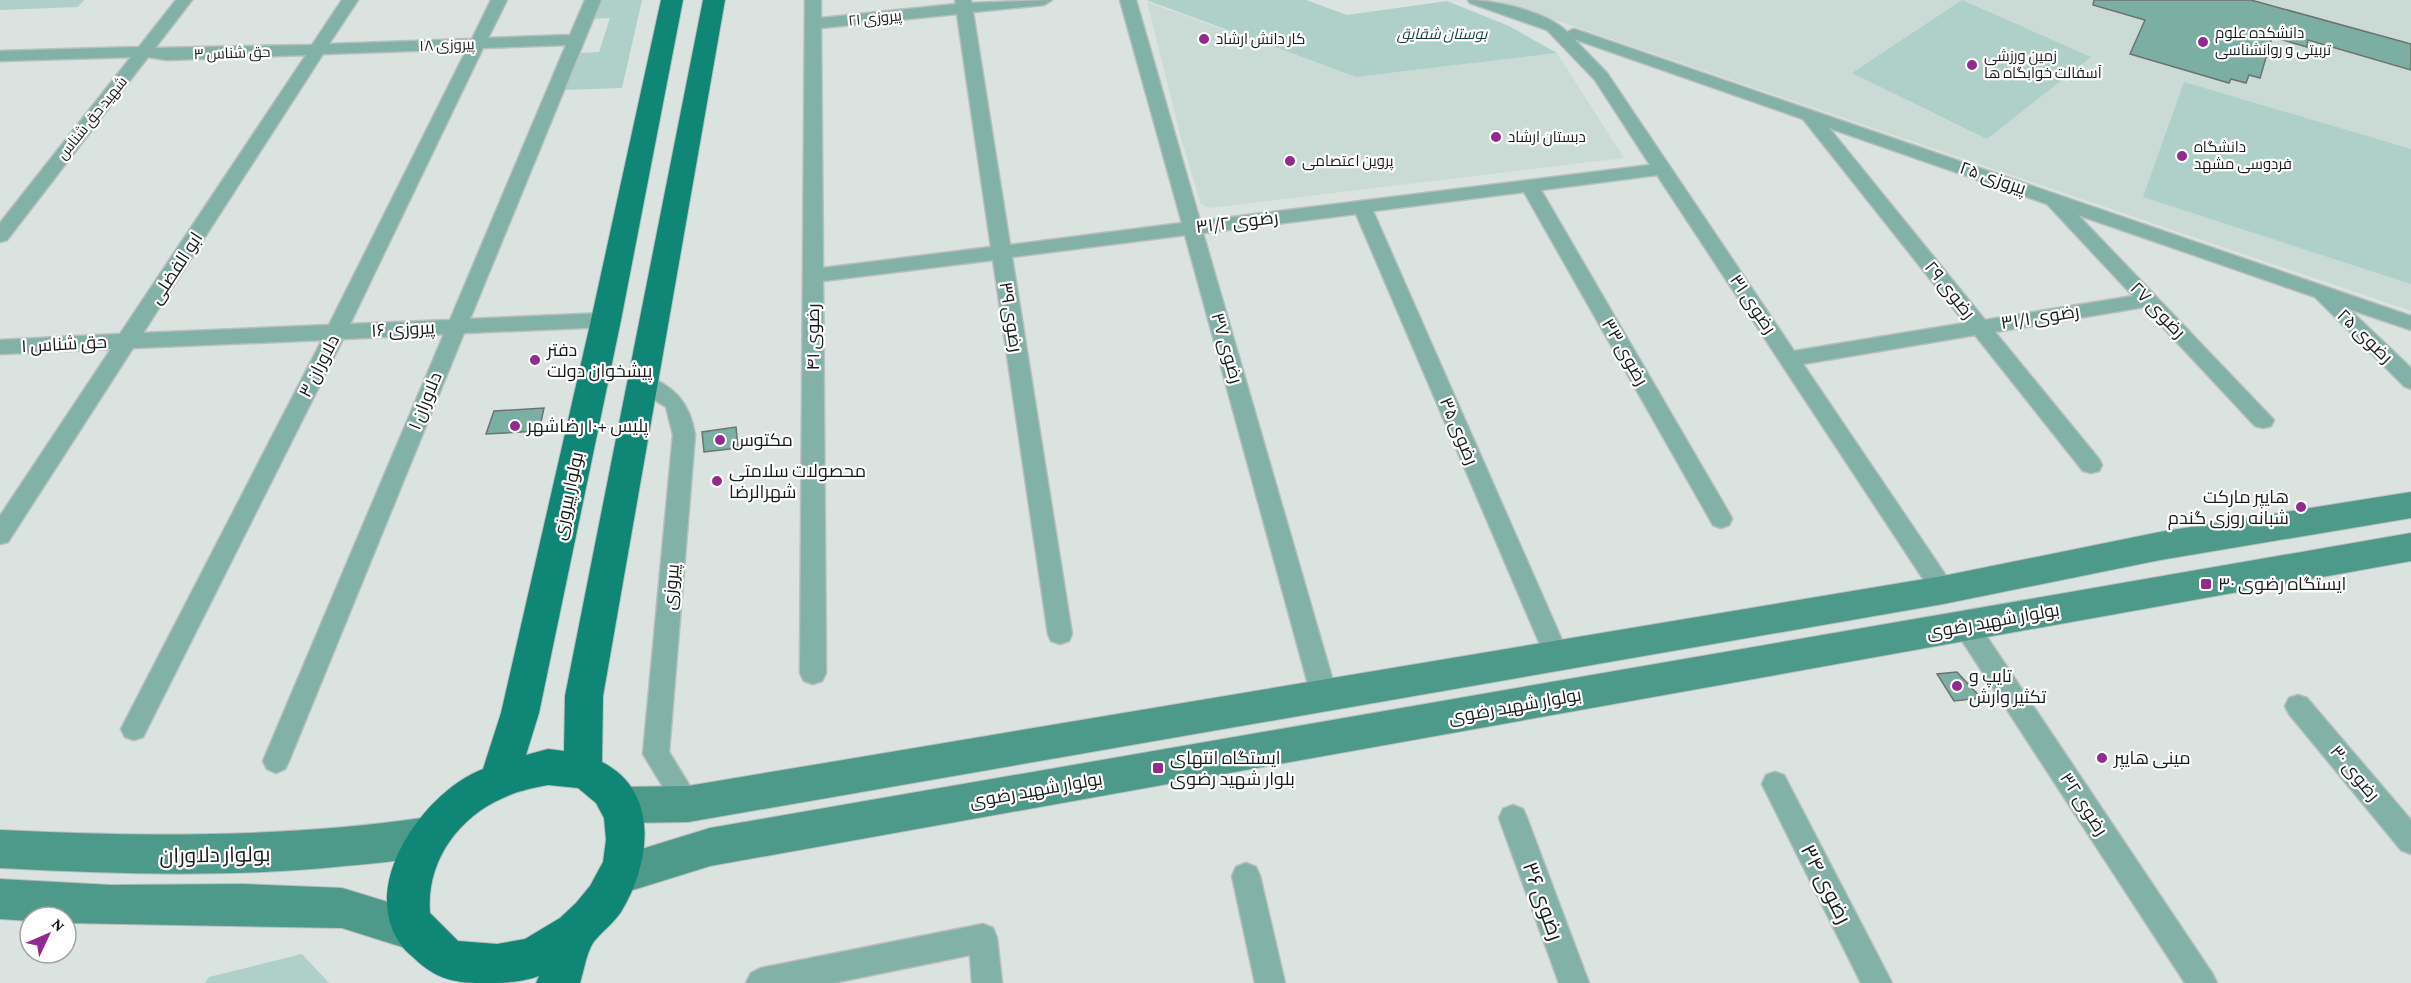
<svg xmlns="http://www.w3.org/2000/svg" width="2411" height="983" viewBox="0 0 2411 983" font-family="'Crimson Pro',Cairo,serif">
<rect width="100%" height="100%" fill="#dbe3e1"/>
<!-- built -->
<g fill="#cadbd6">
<polygon points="1496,0 2411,0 2411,311"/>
<polygon points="1147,2 1356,77 1557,53 1624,158 1210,208 1201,204 1181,138"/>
</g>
<!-- green -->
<g fill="#afd0c8">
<polygon points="0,0 84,0 78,7 0,10"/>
<polygon points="600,0 642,0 622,88 565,90 581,53 599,52 610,18 590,19"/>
<polygon points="1146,0 1306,0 1347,15 1447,1 1509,26 1557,53 1356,77"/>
<polygon points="1962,0 2091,57 1987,139 1852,73"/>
<polygon points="2184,82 2411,149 2411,284 2143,197"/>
<polygon points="302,954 329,983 205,983 209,977"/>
</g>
<!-- building -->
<g fill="#7cafa3" stroke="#6c7372" stroke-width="1.5">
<polygon points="2094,0 2251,0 2411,44 2411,70 2308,40 2307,47 2272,37 2260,78 2249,75 2246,83 2231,79 2229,83 2130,54 2145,20 2093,5"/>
<polygon points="544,408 539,431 486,434 494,411"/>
<polygon points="736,427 738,448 704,452 702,432"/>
<polygon points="1957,672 1981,698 1954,701 1937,674"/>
</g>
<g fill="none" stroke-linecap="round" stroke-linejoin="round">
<defs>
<g id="street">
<path d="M 176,0 L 192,0 L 155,48 L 312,45 L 342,0 L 358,0 L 329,44 L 472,39 L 491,0 L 507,0 L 488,38 L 570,35 L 585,0 L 601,0 L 470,319 L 606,313 L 613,315 L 616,320 L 613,325 L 606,327 L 464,333 L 289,761 L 285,769 L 276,773 L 267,769 L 263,761 L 444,334 L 343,339 L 143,737 L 134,740 L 125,737 L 121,729 L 322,340 L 133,348 L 8,542 L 0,544 L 0,516 L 111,349 L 0,354 L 0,340 L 120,334 L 306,55 L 167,60 L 148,57 L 7,240 L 0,242 L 0,223 L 131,57 L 0,61 L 0,51 L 139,47 ZM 566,45 L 450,320 L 350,324 L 483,48 ZM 467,49 L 329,325 L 143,333 L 323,54 Z"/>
<path d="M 805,0 L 821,0 L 821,18 L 956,4 L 955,0 L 971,0 L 971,3 L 1052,0 L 1044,5 L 973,12 L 1010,245 L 1182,223 L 1120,0 L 1136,0 L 1200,221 L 1650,165 L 1595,80 L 1547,30 L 1470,3 L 1468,0 C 1495,0 1548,12 1567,32 L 1574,29 L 1580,31 L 2411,316 L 2411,330 L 2349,309 L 2411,368 L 2411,389 L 2404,386 L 2315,297 L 2078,215 L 2274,420 L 2271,426 L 2263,428 L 2255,426 L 2144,307 L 1995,332 L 2099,459 L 2102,465 L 2099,471 L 2091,473 L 2083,471 L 1975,335 L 1803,364 L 1951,583 L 1955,590 L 1951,597 L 1943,600 L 1935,597 L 1657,175 L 1541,190 L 1729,513 L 1732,519 L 1729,525 L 1721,528 L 1713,525 L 1524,192 L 1373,211 L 1569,656 L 1566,664 L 1557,667 L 1548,664 L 1545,656 L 1356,214 L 1203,233 L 1337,695 L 1333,703 L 1324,706 L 1315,703 L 1311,695 L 1185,235 L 1012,257 L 1072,634 L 1069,641 L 1060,644 L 1051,641 L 1048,634 L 993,260 L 823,281 L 826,673 L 822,681 L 813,684 L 804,681 L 800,673 ZM 957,14 L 991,247 L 823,268 L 821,28 ZM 1574,39 L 1803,119 L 1965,323 L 1794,351 L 1607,73 ZM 1829,128 L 2047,204 L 2133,296 L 1985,320 Z"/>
<path d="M 643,375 C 674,385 690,403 695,435 L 669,752 L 701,804 L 697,813 L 688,816 L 679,813 L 643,754 L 673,435 L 666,407 L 636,388 L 633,383 L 636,378 Z"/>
<polygon points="1966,616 1975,619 2212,973 2217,983 2185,983 1957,633 1954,626 1957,619"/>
<polygon points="2298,695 2307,698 2411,820 2411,854 2401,850 2289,714 2285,706 2289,698"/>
<polygon points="1775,772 1784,775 1892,983 1861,983 1762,784 1766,775"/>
<polygon points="1513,805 1523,809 1527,818 1589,983 1559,983 1499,818 1503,809"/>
<polygon points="1246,863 1256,867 1260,876 1285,983 1255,983 1232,876 1236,867"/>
<polygon points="983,924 993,928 997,938 1002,983 972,983 970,955 833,983 746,983 751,973 761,968"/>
</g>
<g id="secondary">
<polygon points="2411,492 2411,518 2160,560 1943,604 688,822 622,823 608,818 602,805 608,792 622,787 688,786 1943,576 2160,532"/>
<polygon points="2411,533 2411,561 710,866 620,894 606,888 600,874 606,860 710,828"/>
<path d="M 429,817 L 443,823 L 449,836 L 443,849 C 412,861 377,863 344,866 C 230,878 115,874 0,868 L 0,830 C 144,837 286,838 429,817 Z"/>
<polygon points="0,879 111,885 243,884 342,888 430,915 436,930 430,945 415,951 342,928 66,923 66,917 30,917 30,921 0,919"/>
</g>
<path id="primary" d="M 661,0 L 683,0 L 621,320 L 539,713 L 526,755 L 548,749 L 564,751 L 565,696 L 703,0 L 725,0 L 603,696 L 602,762 C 661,792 650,865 621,912 C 613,924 601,932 593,943 C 586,954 584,971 580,983 L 536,983 L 539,976 C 520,983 501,983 481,983 C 453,983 435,978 415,959 C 411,955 405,951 402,946 C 356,886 425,791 483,769 L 501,713 L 591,320 ZM 548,785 L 578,788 L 596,803 L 604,818 L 606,840 L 603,862 L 590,886 L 576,903 L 560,918 L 525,939 L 497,944 L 458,941 L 430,913 C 426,863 457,818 503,798 C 517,791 533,788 548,785 Z"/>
</defs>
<!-- street casing -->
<use href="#street" stroke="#b8bfbd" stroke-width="3"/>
<!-- secondary casing -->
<use href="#secondary" stroke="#b8bfbd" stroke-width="2"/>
<!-- primary casing -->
<use href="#primary" stroke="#b8bfbd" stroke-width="2"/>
<!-- street -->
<use href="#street" fill="#82b1a7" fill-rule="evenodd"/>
<!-- secondary -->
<use href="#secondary" fill="#4d998a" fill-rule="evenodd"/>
<!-- primary -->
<use href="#primary" fill="#108776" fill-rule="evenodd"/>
</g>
<!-- markers -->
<g fill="#922a8f" stroke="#fff" stroke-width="2">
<circle cx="1204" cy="39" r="6"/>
<circle cx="2203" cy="42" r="6"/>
<circle cx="1972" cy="65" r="6"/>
<circle cx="1496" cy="137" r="6"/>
<circle cx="2182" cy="156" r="6"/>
<circle cx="1290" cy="161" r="6"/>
<circle cx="535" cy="360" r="6"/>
<circle cx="515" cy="426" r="6"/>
<circle cx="720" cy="440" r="6"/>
<circle cx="717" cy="481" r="6"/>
<circle cx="2301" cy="507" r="6"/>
<rect x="2200" y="578" width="12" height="12" rx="3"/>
<circle cx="1957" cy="686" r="6"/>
<circle cx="2102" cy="758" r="6"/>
<rect x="1152" y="762" width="12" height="12" rx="3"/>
</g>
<g text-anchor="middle" stroke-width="4.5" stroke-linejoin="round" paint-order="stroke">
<!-- far-street labels -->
<g font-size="15" fill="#171a19" stroke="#fff">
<text transform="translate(875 18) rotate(-6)" y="5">پیروزی ۲۱</text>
<text transform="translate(447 45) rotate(-2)" y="5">پیروزی ۱۸</text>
<text transform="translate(232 53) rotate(-2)" y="5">حق شناس ۳</text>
<text transform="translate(92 118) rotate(-51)" y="5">شهید حق شناس</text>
</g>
<!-- far-poi labels -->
<g font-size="15" fill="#171a19" stroke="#fff" text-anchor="start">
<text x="2215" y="38">دانشکده علوم<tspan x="2215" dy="17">تربیتی و روانشناسی</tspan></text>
<text x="1216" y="44">کار دانش ارشاد</text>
<text x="1984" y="61">زمین ورزشی<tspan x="1984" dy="17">آسفالت خوابگاه ها</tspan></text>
<text x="1508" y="142">دبستان ارشاد</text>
<text x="2194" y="152">دانشگاه<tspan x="2194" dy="17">فردوسی مشهد</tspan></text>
<text x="1302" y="166">پروین اعتصامی</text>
</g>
<!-- far-park labels -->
<g font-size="15" font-style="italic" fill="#103f37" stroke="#fff">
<text x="1442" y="39">بوستان شقایق</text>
</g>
<!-- street labels -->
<g font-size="18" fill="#171a19" stroke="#fff">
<text transform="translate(1993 178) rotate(19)" y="6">پیروزی ۲۵</text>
<text transform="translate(1237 222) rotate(-7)" y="6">رضوی ۳۱/۲</text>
<text transform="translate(176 268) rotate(-57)" y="6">ابو الفضلی</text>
<text transform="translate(1950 290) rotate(51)" y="6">رضوی ۲۹</text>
<text transform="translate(1753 304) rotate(56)" y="6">رضوی ۳۱</text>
<text transform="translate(2158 310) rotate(46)" y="6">رضوی ۲۷</text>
<text transform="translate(1011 317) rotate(81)" y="6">رضوی ۳۹</text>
<text transform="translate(2040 317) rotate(-9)" y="6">رضوی ۳۱/۱</text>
<text transform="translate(403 329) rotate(-3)" y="6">پیروزی ۱۶</text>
<text transform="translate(2365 336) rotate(44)" y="6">رضوی ۲۵</text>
<text transform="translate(813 337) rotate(-90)" y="6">رضوی ۴۱</text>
<text transform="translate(64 344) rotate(-3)" y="6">حق شناس ۱</text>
<text transform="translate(1227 348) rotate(74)" y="6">رضوی ۳۷</text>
<text transform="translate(1625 352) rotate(60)" y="6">رضوی ۳۳</text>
<text transform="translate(319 366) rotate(-63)" y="6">دلاوران ۳</text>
<text transform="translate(425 401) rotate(-68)" y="6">دلاوران ۱</text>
<text transform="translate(1459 431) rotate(67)" y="6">رضوی ۳۵</text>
<text transform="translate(568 496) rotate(-78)" y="6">بولوار پیروزی</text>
<text transform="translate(671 587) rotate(-85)" y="6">پیروزی</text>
<text transform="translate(1993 621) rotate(-10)" y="6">بولوار شهید رضوی</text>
<text transform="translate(1515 706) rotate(-10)" y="6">بولوار شهید رضوی</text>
<text transform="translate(2355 773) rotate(50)" y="6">رضوی ۳۰</text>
<text transform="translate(1036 790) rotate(-10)" y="6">بولوار شهید رضوی</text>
<text transform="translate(2084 804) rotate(57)" y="6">رضوی ۳۲</text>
</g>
<!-- poi labels -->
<g font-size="18" fill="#171a19" stroke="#fff" text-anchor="start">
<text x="547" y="356">دفتر<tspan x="547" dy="21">پیشخوان دولت</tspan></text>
<text x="527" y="432">پلیس +۱۰ رضاشهر</text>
<text x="732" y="446">مکتوس</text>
<text x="729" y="477">محصولات سلامتی<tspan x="729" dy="21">شهرالرضا</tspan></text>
<text x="2289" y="503" text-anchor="end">هایپر مارکت<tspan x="2289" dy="21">شبانه روزی گندم</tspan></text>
<text x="2218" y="590">ایستگاه رضوی ۳۰</text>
<text x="1969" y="682">تایپ و<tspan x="1969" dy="21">تکثیر وارش</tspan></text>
<text x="1170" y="764">ایستگاه انتهای<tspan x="1170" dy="21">بلوار شهید رضوی</tspan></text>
<text x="2114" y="764">مینی هایپر</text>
</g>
<!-- near-street labels -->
<g font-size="21" fill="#171a19" stroke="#fff">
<text transform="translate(215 855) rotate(-1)" y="7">بولوار دلاوران</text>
<text transform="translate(1826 884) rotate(63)" y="7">رضوی ۳۴</text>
<text transform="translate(1543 901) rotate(70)" y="7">رضوی ۳۶</text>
</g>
</g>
<!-- north arrow -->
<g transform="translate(48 935) rotate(46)"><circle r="28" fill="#ffffff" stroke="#a2a3a3" stroke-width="1.5"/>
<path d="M0-4.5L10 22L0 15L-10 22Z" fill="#922a8f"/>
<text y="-9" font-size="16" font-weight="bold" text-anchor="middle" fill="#171a19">N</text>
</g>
</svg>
